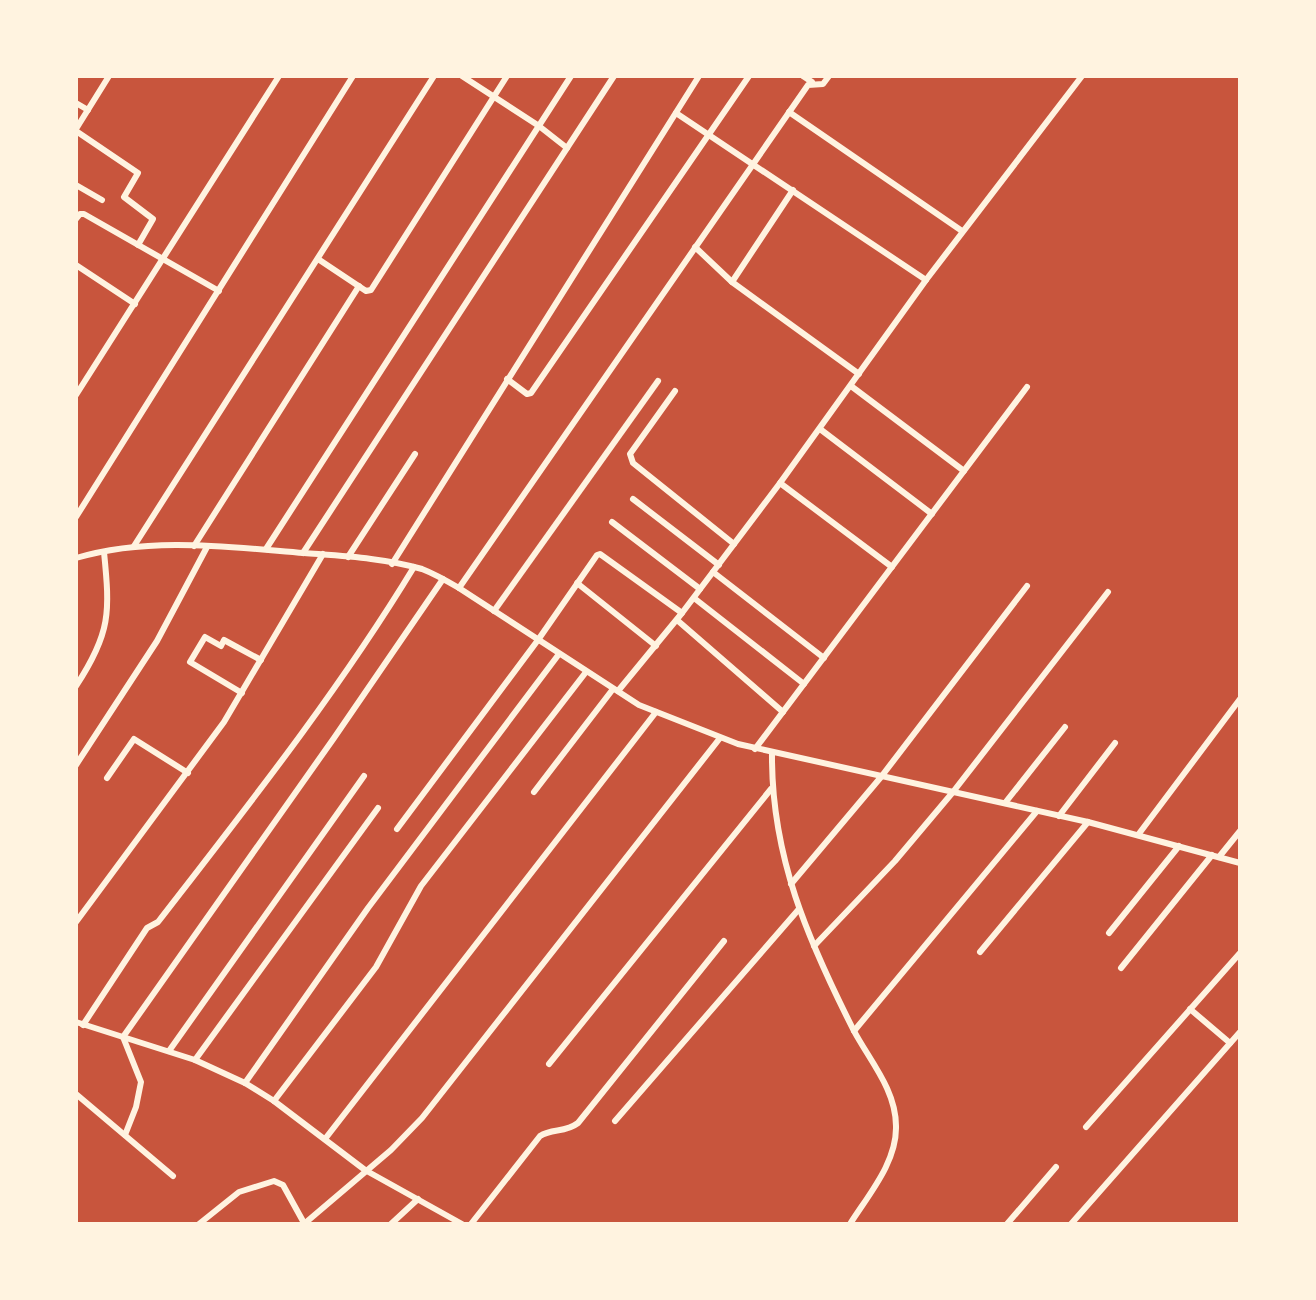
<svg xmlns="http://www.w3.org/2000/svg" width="1316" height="1300" viewBox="0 0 1316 1300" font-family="Inter,sans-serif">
<rect width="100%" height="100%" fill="#c8553d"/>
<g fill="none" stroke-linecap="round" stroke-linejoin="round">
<!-- minor -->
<g stroke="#fff3e0" stroke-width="6">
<polyline points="462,76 539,126 567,148"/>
<polyline points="803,76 812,82"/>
<polyline points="76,103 88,110"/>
<polyline points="789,112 962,231"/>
<polyline points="676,113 926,280"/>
<polyline points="76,129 109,76"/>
<polyline points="76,131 138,173 124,197 153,219 138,245"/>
<polyline points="76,185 102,200"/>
<polyline points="76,219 80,214 84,214 219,291"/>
<polyline points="695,247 732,282 859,374"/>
<polyline points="318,259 366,291 371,290 507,76"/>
<polyline points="76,265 135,304"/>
<polyline points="732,282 793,190"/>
<polyline points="507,379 527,394 531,393 749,76"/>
<polyline points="851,386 964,471"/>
<polyline points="675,391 630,454 633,463 734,544"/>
<polyline points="76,395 279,76"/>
<polyline points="820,429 932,514"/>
<polyline points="780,483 892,567"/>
<polyline points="633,499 719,565"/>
<polyline points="76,517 353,76"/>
<polyline points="612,522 700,589"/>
<polyline points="134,546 434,76"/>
<polyline points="194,546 359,286"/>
<polyline points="266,549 571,76"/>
<polyline points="303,553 614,76"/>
<polyline points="348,557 415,454"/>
<path d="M 76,558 C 149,536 230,547 304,553 C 342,556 385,558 422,569 C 435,574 447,581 459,588 L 639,705 L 738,744 L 1088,822 L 1240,863"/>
<polyline points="392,564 699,76"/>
<polyline points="713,572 824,658"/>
<polyline points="577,583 656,646"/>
<polyline points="459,588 808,85 823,84 829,76"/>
<polyline points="694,598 804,684"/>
<polyline points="494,611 658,381"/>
<polyline points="677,620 783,712"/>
<path d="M 76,686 C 111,633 110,612 104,552"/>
<polyline points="618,691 682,613 780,483 926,280 1082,76"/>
<polyline points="242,693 190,662 205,637 221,646 224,640 261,660"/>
<polyline points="755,749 1027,387"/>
<path d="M 772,753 C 771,856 808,940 854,1031 C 870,1061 896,1090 896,1126 C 897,1162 869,1194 850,1224"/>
<polyline points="76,765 157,641 207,547"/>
<polyline points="107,778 134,739 188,773"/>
<polyline points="534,792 613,689"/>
<polyline points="1005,803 1065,727"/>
<polyline points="1059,816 1115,743"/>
<polyline points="397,829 538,640 597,555 600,554 682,613"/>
<polyline points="1138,835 1240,699"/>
<polyline points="1219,857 1240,831"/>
<polyline points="791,884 881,777 1027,586"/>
<polyline points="76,922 224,722 323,554"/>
<polyline points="1109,933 1179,846"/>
<polyline points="814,946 895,861 953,792 1108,592"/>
<polyline points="980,952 1088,822"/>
<polyline points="1121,968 1212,855"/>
<polyline points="1190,1009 1230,1043"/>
<polyline points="76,1022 195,1060 245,1083 274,1101 365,1170 462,1224"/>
<path d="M 83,1025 L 147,928 L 158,922 C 247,807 338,692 414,567"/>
<polyline points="854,1031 1037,811"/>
<polyline points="169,1051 364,776"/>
<polyline points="195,1060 378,808"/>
<polyline points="549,1064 771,789"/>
<polyline points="245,1083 368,908 559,654"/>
<polyline points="76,1094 173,1176"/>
<polyline points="274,1101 376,967 421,886 586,672"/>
<polyline points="615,1121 799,909"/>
<polyline points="1086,1127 1240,953"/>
<polyline points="125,1135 136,1107 141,1082 123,1037 334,738 443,579"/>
<polyline points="325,1139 656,712"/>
<polyline points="199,1224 239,1192 274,1181 283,1185 304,1223"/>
<polyline points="304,1224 391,1150 422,1118 720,738"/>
<polyline points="391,1224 418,1199"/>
<path d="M 471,1224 L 540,1136 C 552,1128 565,1133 578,1123 L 724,941"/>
<polyline points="1007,1224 1056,1167"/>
<polyline points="1071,1224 1240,1032"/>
</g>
</g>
<!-- border -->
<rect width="1316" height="1300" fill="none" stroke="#fff3e0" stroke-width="156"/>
</svg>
